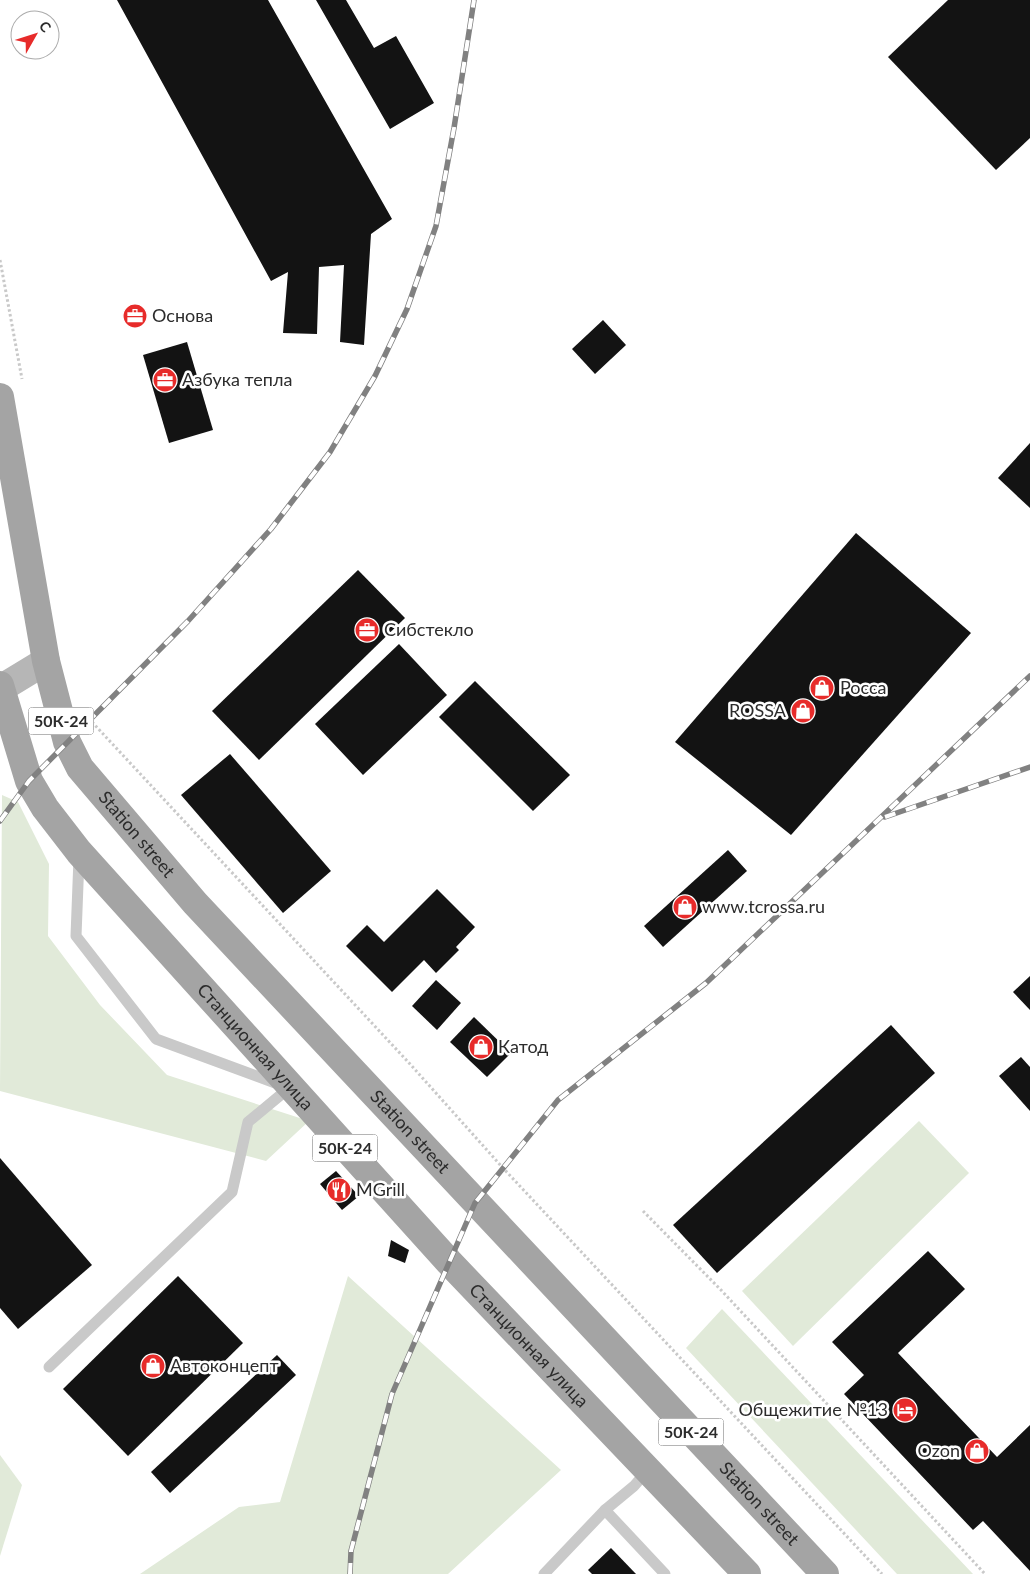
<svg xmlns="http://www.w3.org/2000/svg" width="1030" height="1574" viewBox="0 0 1030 1574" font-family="Lato,sans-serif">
<rect width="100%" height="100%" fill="#fff"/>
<!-- green -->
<g fill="#e1ead9">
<polygon points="2,795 18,802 49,864 48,936 100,1005 167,1075 309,1121 266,1161 0,1091"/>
<polygon points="919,1121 969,1173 793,1346 742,1291"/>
<polygon points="348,1276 561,1470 448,1574 140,1574 239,1507 280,1502"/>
<polygon points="722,1309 973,1574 897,1574 686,1348"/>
<polygon points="0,1455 22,1485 0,1556"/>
</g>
<!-- building -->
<g fill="#131313">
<polygon points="117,0 268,0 392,219 371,234 364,345 340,342 344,265 319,267 317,334 283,333 288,272 271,281"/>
<polygon points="316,0 346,0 374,48 396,36 434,103 390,129"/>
<polygon points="948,0 1030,0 1030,138 996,170 888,57"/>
<polygon points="603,320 626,345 595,374 572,349"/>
<polygon points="187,342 213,430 169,443 143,355"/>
<polygon points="1030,443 1030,508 998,478"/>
<polygon points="856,533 971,633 791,835 675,742"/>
<polygon points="358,570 405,618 259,760 212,711"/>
<polygon points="399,644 447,695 363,775 315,724"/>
<polygon points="475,681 570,775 533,811 439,717"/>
<polygon points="230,754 331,871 283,913 181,795"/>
<polygon points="728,850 747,871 663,947 644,926"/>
<polygon points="437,889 475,927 456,947 459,950 436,973 424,960 392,992 346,946 367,925 384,942"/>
<polygon points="1030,976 1030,1010 1013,992"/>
<polygon points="436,980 461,1003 437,1030 412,1006"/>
<polygon points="474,1017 511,1053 487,1077 450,1042"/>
<polygon points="891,1025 935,1073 717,1273 673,1225"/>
<polygon points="1021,1057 1030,1067 1030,1111 999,1076"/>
<polygon points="0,1158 92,1265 18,1329 0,1308"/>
<polygon points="336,1171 359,1196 342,1210 320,1184"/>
<polygon points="391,1240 409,1250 405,1263 388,1256"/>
<polygon points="928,1251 965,1289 898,1353 997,1457 1030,1425 1030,1571 983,1521 973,1530 844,1394 864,1375 832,1342"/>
<polygon points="178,1276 243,1343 128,1456 63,1389"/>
<polygon points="277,1355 296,1375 170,1493 151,1472"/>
<polygon points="611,1548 636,1574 592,1574 588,1570"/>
</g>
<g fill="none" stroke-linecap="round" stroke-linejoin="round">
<!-- path -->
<g stroke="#c9c9c9" stroke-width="3" stroke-dasharray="2.5 2.5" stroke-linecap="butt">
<polyline points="0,260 22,379"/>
<polyline points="92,722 410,1064 503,1168 882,1574"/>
<polyline points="643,1211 721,1290 985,1574"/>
</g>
<!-- lane -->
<g stroke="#c9c9c9" stroke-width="11">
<polyline points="79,858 76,936 156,1039 278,1084"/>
<polyline points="49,1367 232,1192 248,1122 289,1088"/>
<polyline points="605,1510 665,1574"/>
<polyline points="544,1574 605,1510 634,1486 647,1471"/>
</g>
<!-- secondary -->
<polyline stroke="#b6b6b6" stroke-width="28" points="0,689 46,661"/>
<!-- primary -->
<g stroke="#a4a4a4" stroke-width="28">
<path id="s1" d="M 0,397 L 46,661 L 67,742 L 80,768 L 195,903 L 825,1574"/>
<path id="s2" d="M 0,685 L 29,781 L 45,808 L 79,852 L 449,1262 L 747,1574"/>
</g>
<defs>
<g id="rail">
<polyline points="885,817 1030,767"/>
<polyline points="0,821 29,781 188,621 271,529 330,452 375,376 407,309 436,226 454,128 474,0"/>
<polyline points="350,1574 351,1551 392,1394 475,1203 558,1100 706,983 1030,676"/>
</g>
</defs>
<!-- rail casing -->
<use href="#rail" stroke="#818181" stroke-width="5.5"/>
<!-- rail -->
<use href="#rail" stroke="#fff" stroke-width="4" stroke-dasharray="11" stroke-linecap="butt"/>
</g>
<!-- icons -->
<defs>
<symbol id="office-disc" viewBox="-11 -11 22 22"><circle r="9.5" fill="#e72b2a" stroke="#fff"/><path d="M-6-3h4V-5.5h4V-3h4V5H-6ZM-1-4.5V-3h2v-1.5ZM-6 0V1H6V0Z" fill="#fff"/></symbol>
<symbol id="shop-disc" viewBox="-11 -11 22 22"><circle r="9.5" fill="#e72b2a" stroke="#fff"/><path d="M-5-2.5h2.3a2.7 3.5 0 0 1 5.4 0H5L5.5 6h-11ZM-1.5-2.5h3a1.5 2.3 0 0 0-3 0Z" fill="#fff"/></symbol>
<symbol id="restaurant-disc" viewBox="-11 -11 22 22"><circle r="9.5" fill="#e72b2a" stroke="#fff"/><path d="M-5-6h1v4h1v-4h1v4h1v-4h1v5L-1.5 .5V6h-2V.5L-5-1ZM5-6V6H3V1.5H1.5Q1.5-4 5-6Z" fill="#fff"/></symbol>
<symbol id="hotel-disc" viewBox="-11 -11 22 22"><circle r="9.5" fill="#e72b2a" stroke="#fff"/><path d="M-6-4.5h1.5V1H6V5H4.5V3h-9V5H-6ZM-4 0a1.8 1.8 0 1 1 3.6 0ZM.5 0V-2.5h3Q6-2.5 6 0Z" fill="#fff"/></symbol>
</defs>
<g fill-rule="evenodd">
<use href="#office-disc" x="121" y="302" width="28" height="28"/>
<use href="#office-disc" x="151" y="366" width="28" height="28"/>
<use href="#office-disc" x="353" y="616" width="28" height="28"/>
<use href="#shop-disc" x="808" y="674" width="28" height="28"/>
<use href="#shop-disc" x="789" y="697" width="28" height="28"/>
<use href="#shop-disc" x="671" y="893" width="28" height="28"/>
<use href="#shop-disc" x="467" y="1033" width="28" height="28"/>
<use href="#restaurant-disc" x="325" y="1176" width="28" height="28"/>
<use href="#shop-disc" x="139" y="1352" width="28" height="28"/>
<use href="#hotel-disc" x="891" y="1396" width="28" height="28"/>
<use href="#shop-disc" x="963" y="1437" width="28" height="28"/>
</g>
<g text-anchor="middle" stroke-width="5" stroke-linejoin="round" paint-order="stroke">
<!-- shield labels -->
<g fill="#fff" stroke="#6b6b6b" stroke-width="1">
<rect x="28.5" y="707.5" width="65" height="27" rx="4"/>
<rect x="312.5" y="1134.5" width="65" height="27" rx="4"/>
<rect x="658.5" y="1418.5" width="65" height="27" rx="4"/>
</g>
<g font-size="16" font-weight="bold" fill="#2c2c2c">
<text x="61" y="727">50К-24</text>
<text x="345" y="1154">50К-24</text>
<text x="691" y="1438">50К-24</text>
</g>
<!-- poi labels -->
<g font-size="18" fill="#2c2c2c" stroke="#fff" text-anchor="start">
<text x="152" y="322">Основа</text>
<text x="182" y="386">Азбука тепла</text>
<text x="384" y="636">Сибстекло</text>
<text x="840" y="694">Росса</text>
<text x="786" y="717" text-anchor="end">ROSSA</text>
<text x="702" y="913">www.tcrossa.ru</text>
<text x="498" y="1053">Катод</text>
<text x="356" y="1196">MGrill</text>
<text x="170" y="1372">Автоконцепт</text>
<text x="888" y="1416" text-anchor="end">Общежитие №13</text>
<text x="960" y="1457" text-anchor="end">Ozon</text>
</g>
<!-- street labels -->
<g font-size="18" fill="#2c2c2c" stroke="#fff">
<text dy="6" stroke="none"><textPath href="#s1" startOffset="468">Station street</textPath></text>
<text dy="6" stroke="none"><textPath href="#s2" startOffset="450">Станционная улица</textPath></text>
<text dy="6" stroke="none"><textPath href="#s1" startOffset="872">Station street</textPath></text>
<text dy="6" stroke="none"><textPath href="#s2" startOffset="855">Станционная улица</textPath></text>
<text dy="6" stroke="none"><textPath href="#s1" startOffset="1382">Station street</textPath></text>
</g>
</g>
<!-- north arrow -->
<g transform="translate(35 35) rotate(51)"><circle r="24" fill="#ffffff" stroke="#ababab"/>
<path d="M0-4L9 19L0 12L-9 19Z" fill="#e72b2a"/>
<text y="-8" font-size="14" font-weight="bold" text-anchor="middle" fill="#2c2c2c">С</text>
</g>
</svg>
